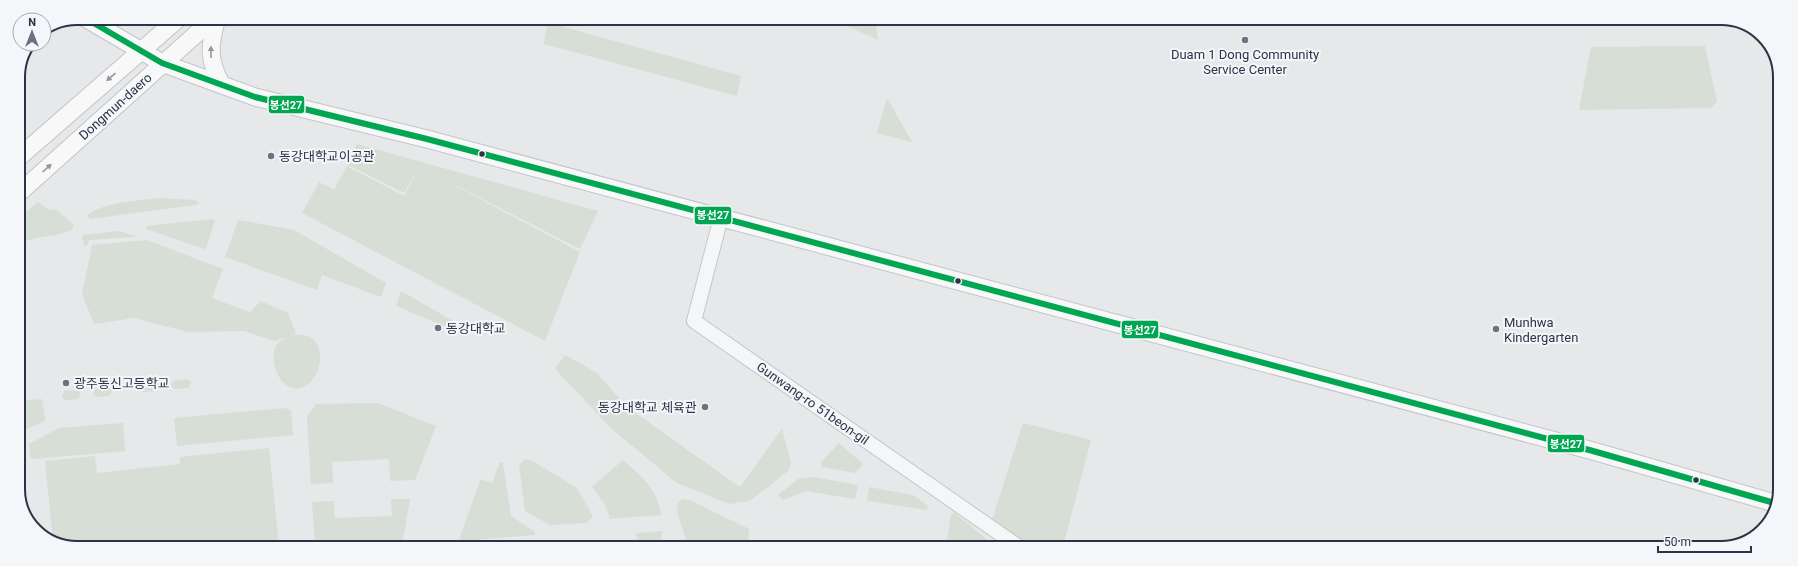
<svg xmlns="http://www.w3.org/2000/svg" width="1798" height="566" viewBox="0 0 1798 566" font-family="Roboto,'Noto Sans KR',sans-serif">
<rect width="100%" height="100%" fill="#e6e8ea"/>
<!-- green -->
<g fill="#d6ded6">
<polygon points="548,19 558,19 557,25 741,76 737,96 544,44"/>
<polygon points="836,19 875,19 878,40 836,21"/>
<polygon points="1705,46 1717,102 1710,108 1579,110 1591,47"/>
<polygon points="887,98 912,142 877,133"/>
<polygon points="357,144 598,211 580,249 429,172 580,252 545,341 302,213 319,182 334,190 347,166 404,196 419,167 404,193 348,165"/>
<path d="M 161,198 L 195,200 L 199,203 L 196,205 L 90,219 L 87,215 C 107,201 138,201 161,198 Z"/>
<path d="M 38,202 L 47,209 L 57,210 L 73,224 L 73,229 C 56,239 34,234 18,245 L 18,219 Z"/>
<polygon points="212,219 215,221 206,248 204,249 146,229 146,226"/>
<polygon points="238,220 294,230 386,283 381,297 322,275 317,290 225,257"/>
<polygon points="120,231 137,237 89,240 87,246 84,246 82,235"/>
<path d="M 147,240 L 223,269 L 212,298 L 250,312 L 261,301 L 288,313 L 296,333 L 291,335 C 342,327 317,408 285,384 C 276,377 271,359 275,348 C 277,343 282,340 285,337 L 275,341 L 244,331 L 188,332 L 134,318 L 94,324 L 82,294 L 92,245 Z"/>
<polygon points="401,291 467,329 465,335 396,306"/>
<polygon points="23,344 24,359 18,360 18,345"/>
<polygon points="565,355 597,373 627,407 740,487 782,429 791,462 789,470 750,501 729,504 677,483 613,430 555,369"/>
<polygon points="188,379 191,383 188,388 175,389 171,386 173,381"/>
<polygon points="157,382 161,386 157,391 144,392 141,390 143,384"/>
<polygon points="109,387 113,391 109,396 96,397 93,394 95,389"/>
<polygon points="78,390 81,394 78,399 65,400 62,397 64,391"/>
<polygon points="42,399 45,421 18,433 18,401"/>
<polygon points="378,403 436,426 415,480 390,481 389,459 332,462 333,483 311,484 307,417 316,404"/>
<polygon points="285,408 291,411 293,435 177,446 174,418"/>
<polygon points="123,423 125,451 35,459 30,457 29,444 59,428"/>
<polygon points="1023,423 1091,440 1063,547 1019,547 990,526"/>
<polygon points="839,443 863,464 855,473 822,467 821,462"/>
<polygon points="269,448 279,546 61,546 53,541 45,461 95,456 97,473 180,464 180,457"/>
<polygon points="525,459 534,462 577,488 593,516 587,523 550,525 525,511 519,465"/>
<path d="M 623,460 C 641,476 658,489 661,515 L 610,519 L 605,505 L 592,487 Z"/>
<polygon points="500,462 503,463 511,516 535,532 535,535 463,541 459,539 481,479 492,483"/>
<polygon points="813,477 858,485 855,499 806,491 783,500 778,495 798,479"/>
<polygon points="869,487 913,495 928,506 927,510 867,501"/>
<polygon points="391,499 410,499 402,546 315,546 312,502 334,501 335,518 392,516"/>
<polygon points="683,499 690,500 749,529 748,547 688,547 677,512 678,502"/>
<polygon points="955,513 996,547 946,547 951,514"/>
<polygon points="662,531 661,547 638,547 636,533"/>
</g>
<g fill="none" stroke-linecap="round" stroke-linejoin="round">
<defs>
<polyline id="minor" points="721,217 694,321 1019,547"/>
<g id="major">
<polyline points="85,18 162,63 255,97 427,139 1593,451 1778,504"/>
<path d="M 217,18 C 209,46 208,59 221,84"/>
<polyline points="18,158 179,18"/>
<polyline points="18,194 214,18"/>
</g>
</defs>
<!-- minor casing -->
<use href="#minor" stroke="#c4c6c8" stroke-width="16"/>
<!-- major casing -->
<use href="#major" stroke="#c2c5c8" stroke-width="19"/>
<!-- minor -->
<use href="#minor" stroke="#f5f6f7" stroke-width="14"/>
<!-- major -->
<use href="#major" stroke="#f8f8f8" stroke-width="17"/>
<defs>
<polyline id="bus-1" points="85,18 162,63 255,97 427,139 1593,451 1778,504"/>
</defs>
<!-- bus-1 casing -->
<use href="#bus-1" stroke="#f4f6f9" stroke-width="9"/>
<!-- bus-1 -->
<use href="#bus-1" stroke="#00a651" stroke-width="6"/>
</g>
<!-- one-way arrows -->
<defs><path id="oneway-solid" d="M-6-.8H1V-3.2L6.5 0L1 3.2V.8H-6Z"/></defs>
<g fill="#92969e">
<use href="#oneway-solid" transform="translate(211 52) rotate(-91)"/>
<use href="#oneway-solid" transform="translate(111 77) rotate(139)"/>
<use href="#oneway-solid" transform="translate(47 168) rotate(-42)"/>
</g>
<!-- markers -->
<g fill="#6c737f" stroke="#f4f6f9" stroke-width="1.5">
<circle cx="1245" cy="40" r="4"/>
<circle cx="271" cy="156" r="4"/>
<circle cx="438" cy="328" r="4"/>
<circle cx="1496" cy="329" r="4"/>
<circle cx="66" cy="383" r="4"/>
<circle cx="705" cy="407" r="4"/>
</g>
<g fill="#2b3445" stroke="#f4f6f9" stroke-width="1.5">
<circle cx="482" cy="154" r="3.5"/>
<circle cx="958" cy="281" r="3.5"/>
<circle cx="1696" cy="480" r="3.5"/>
</g>
<g text-anchor="middle" stroke-width="4" stroke-linejoin="round" paint-order="stroke">
<!-- poi labels -->
<g font-size="13" fill="#2b3445" stroke="#f4f6f9" text-anchor="start">
<text x="1245" y="59" text-anchor="middle">Duam 1 Dong Community<tspan x="1245" dy="15">Service Center</tspan></text>
<text x="279" y="161">동강대학교이공관</text>
<text x="1504" y="327">Munhwa<tspan x="1504" dy="15">Kindergarten</tspan></text>
<text x="446" y="333">동강대학교</text>
<text x="74" y="388">광주동신고등학교</text>
<text x="697" y="412" text-anchor="end">동강대학교 체육관</text>
</g>
<!-- street labels -->
<g font-size="13" fill="#2b3445" stroke="#f4f6f9">
<text transform="translate(115 106) rotate(-42)" y="5">Dongmun-daero</text>
<text transform="translate(813 403) rotate(35)" y="5">Gunwang-ro 51beon-gil</text>
</g>
</g>
<!-- crop -->
<path d="M0 0H1798V566H0ZM77 25H1721A52 52 0 0 1 1773 77V489A52 52 0 0 1 1721 541H77A52 52 0 0 1 25 489V77A52 52 0 0 1 77 25Z" fill="#f4f6f9" fill-rule="evenodd"/>
<path fill="none" stroke="#2b3445" stroke-width="2" d="M77 25H1721A52 52 0 0 1 1773 77V489A52 52 0 0 1 1721 541H77A52 52 0 0 1 25 489V77A52 52 0 0 1 77 25Z"/>
<g stroke="#f4f6f9" stroke-width="1.5">
<rect x="268" y="95" width="37" height="19" rx="4" fill="#00a651"/>
<rect x="694" y="206" width="38" height="19" rx="4" fill="#00a651"/>
<rect x="1121" y="320" width="38" height="19" rx="4" fill="#00a651"/>
<rect x="1547" y="434" width="38" height="19" rx="4" fill="#00a651"/>
</g>
<g font-size="11" text-anchor="middle" font-weight="bold" fill="#fff">
<text x="286" y="109">봉선27</text>
<text x="713" y="219">봉선27</text>
<text x="1140" y="334">봉선27</text>
<text x="1566" y="448">봉선27</text>
</g>
<!-- north arrow -->
<g transform="translate(32 32)"><circle r="19" fill="#f4f6f9" stroke="#a4a8b1"/>
<path d="M0-3L7 15L0 10L-7 15Z" fill="#6c737f"/>
<text y="-6" font-size="11" font-weight="bold" text-anchor="middle" fill="#2b3445">N</text>
</g>
<!-- scale -->
<path d="M1658 546v6h93v-6" fill="none" stroke="#2b3445" stroke-width="2"/>
<text x="1664" y="546" font-size="12" fill="#2b3445" stroke="#f4f6f9" stroke-width="3" paint-order="stroke">50 m</text>
</svg>
